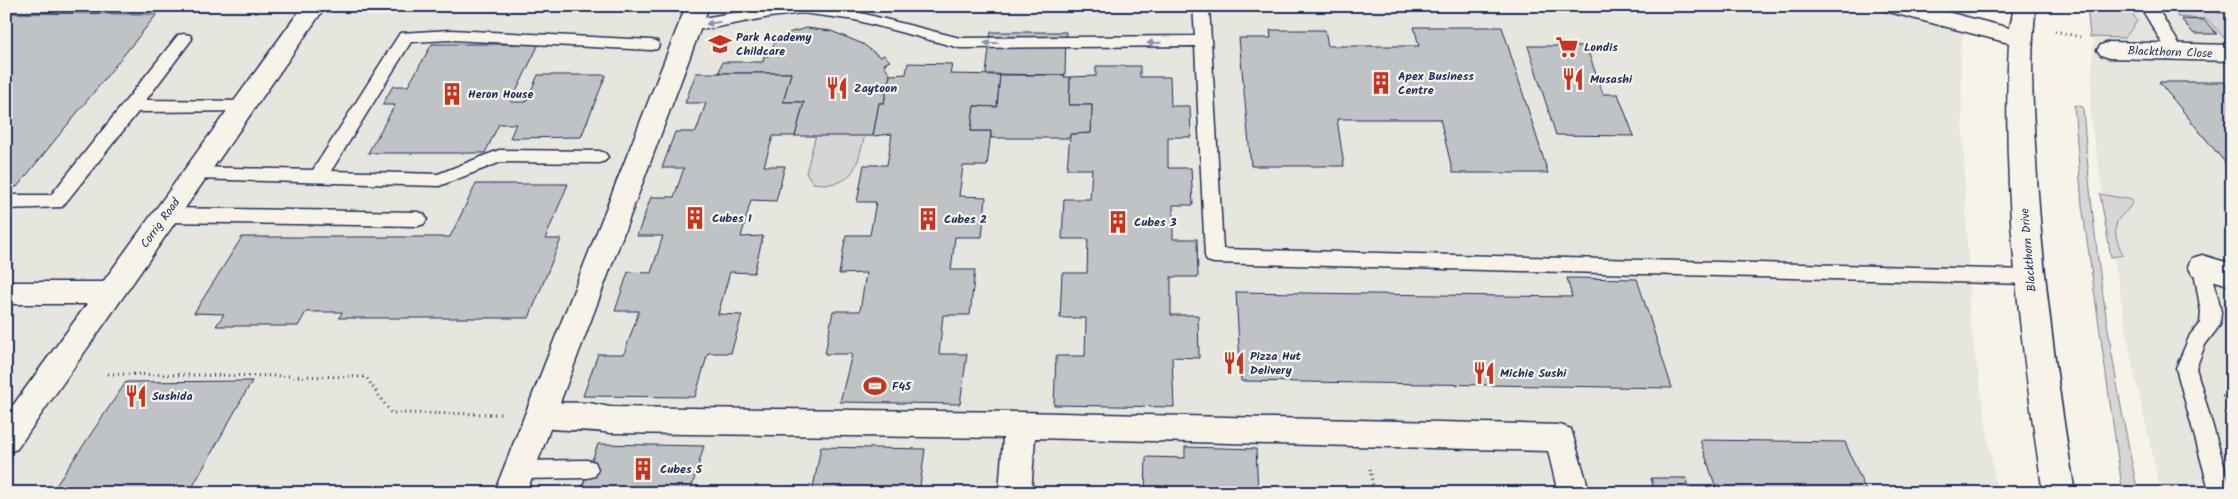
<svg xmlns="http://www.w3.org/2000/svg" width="2238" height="499" viewBox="0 0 2238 499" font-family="Kalam,sans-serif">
<rect width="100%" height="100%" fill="#f7f3e8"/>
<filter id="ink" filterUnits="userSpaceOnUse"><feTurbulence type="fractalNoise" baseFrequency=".02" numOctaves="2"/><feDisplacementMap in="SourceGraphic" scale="10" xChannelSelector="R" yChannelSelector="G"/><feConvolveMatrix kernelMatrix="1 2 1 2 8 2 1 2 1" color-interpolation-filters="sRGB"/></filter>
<g filter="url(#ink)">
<!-- built -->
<g fill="#e6e5de">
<polygon points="6,6 1971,6 1960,47 1970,322 1997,493 6,493"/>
<polygon points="2095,6 2232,6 2232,493 2161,493 2132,363 2090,115"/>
</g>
<!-- green -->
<g fill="#d7d6d4" stroke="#798299">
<polygon points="2087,6 2128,6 2137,21 2125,38 2090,37"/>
<polygon points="2178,6 2193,6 2228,15 2229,6 2232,6 2232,40 2226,40 2207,19 2177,17"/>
<path d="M 2074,105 L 2083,107 C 2092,237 2111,365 2138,493 L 2123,493 L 2121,480 L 2082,205 Z"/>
<path d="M 816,134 L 865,135 C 856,168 854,189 813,183 L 806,173 Z"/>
<path d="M 2100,194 L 2133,200 C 2130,210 2125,211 2119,219 C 2111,229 2119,246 2123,255 L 2111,257 Z"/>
</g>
<!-- building -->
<g fill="#c0c3c5" stroke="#1b2f5e">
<polygon points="6,13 157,14 17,187 6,187"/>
<polygon points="2181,19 2204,20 2217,34 2194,34"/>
<polygon points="1414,27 1502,27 1548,173 1453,173 1440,119 1337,119 1344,166 1251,166 1239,38 1271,38 1270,30 1325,30 1328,46 1419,46"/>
<polygon points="807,28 831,31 863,44 880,57 884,55 890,61 884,64 890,75 884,103 879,103 873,136 795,136 804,102 783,102 791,73 719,73 722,62 763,62 764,56 768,56 776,40 791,32"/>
<polygon points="991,32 1066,32 1065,75 986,74"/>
<polygon points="432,44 539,44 511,102 526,102 538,75 606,75 581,137 510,138 516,124 499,124 485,153 368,153 395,105 382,105 393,86 408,86"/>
<polygon points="1528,46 1586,46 1603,94 1618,94 1634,136 1556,135"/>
<polygon points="908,63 952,64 950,74 1000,75 997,107 974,106 971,131 991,131 987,166 963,166 959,196 986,197 982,237 955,237 951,270 975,270 970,315 943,315 939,354 967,354 960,404 840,402 852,354 825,354 833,311 860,311 866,273 839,274 846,235 870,235 876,202 857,202 864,165 887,165 892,134 873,136 879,103 884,103 890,75 906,74"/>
<polygon points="1096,66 1140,66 1140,77 1170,77 1171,106 1190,106 1191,137 1168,137 1168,168 1191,168 1193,205 1173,205 1173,239 1197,239 1198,277 1171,277 1171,315 1198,315 1199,358 1172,357 1174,407 1054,405 1056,356 1085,356 1086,318 1060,318 1062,273 1087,273 1088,239 1062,239 1064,199 1090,199 1092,169 1067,169 1070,134 1091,133 1092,105 1069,105 1070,77 1096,76"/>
<polygon points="696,73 791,73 783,102 804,102 795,136 773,136 764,166 785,166 776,201 751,200 741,237 763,236 754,273 730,272 718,314 742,315 731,353 708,353 695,397 583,396 598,354 624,354 639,311 615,311 628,272 651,273 663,236 637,236 651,197 674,197 684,168 662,168 675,132 696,132 706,103 685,103"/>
<polygon points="1000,75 1065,75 1064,77 1070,77 1069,105 1092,105 1091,133 1070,134 1070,138 991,138 991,131 971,131 974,106 997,107"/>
<polygon points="2159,82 2224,82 2232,91 2232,171"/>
<polygon points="476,184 568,184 545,239 561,239 529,318 339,318 342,312 306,312 298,326 216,326 224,314 194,313 242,237 450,237"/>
<polygon points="1567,278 1637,279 1672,388 1241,381 1236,292 1572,297"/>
<polygon points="252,381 189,493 51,493 126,382"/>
<polygon points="2222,396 2232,396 2232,410"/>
<polygon points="1700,440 1845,442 1866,491 1874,493 1655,493 1651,478 1686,478 1688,488 1716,488"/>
<polygon points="598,444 704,446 690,493 580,493"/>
<polygon points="821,447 925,449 919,493 812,493"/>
<polygon points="1185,447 1256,449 1258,493 1145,493 1146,457 1185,458"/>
</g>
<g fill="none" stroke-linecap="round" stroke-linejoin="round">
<defs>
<g id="service">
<polygon points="773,6 837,7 960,38 1195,36 1193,6 1209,6 1223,249 2029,270 2036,272 2039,277 2036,282 2029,284 1214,263 1207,261 1205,256 1195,46 960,48 855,20 802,13 770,17 707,29 685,29 683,25 685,21 691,20"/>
<polygon points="2140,6 2156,6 2184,52 2182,56 2170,56"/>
<polygon points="451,30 651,40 657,41 659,45 657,49 651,50 451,40 411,42 331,171 438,174 499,150 599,151 605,153 608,157 605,161 599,163 501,162 439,186 196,179 190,177 187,173 190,169 196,167 313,170 400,33"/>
<polygon points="184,34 190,35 192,39 146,100 243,101 249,103 251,107 249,111 138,112 62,207 6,209 6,195 51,195 178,35"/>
<polygon points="166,208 418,212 424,214 427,219 424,224 418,226 166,222 160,220 157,215 160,210"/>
<polygon points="2202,259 2209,261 2211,266 2221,312 2220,325 2205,345 2196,368 2232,493 2210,493 2176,368 2190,335 2200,323 2201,312 2193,266 2195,261"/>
<polygon points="587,460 595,462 598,469 595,476 587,478 519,479 511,477 508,470 511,463 519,461"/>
</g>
<path id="pedestrian" d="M 540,402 L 589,403 L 610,407 L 1020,412 L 1560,425 L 1571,429 L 1590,493 L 1558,493 L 1548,451 L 1035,438 L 1031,493 L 999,493 L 1003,438 L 610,433 C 584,428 554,433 529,424 L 525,415 L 529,406 Z"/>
<g id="minor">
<polygon points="303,6 326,6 17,449 6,453 6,415 87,304 6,304 6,282 103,282"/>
<polygon points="686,6 709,6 526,493 494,493"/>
<polygon points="2109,42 2232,45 2232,61 2109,58 2101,55 2097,50 2101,45"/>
<polygon points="2202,255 2232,264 2232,286 2192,274 2188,266 2192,258"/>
</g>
<path id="tertiary" d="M 1882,6 L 1923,6 L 2010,28 L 2014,6 L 2036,6 C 2029,58 2033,110 2036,161 C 2042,273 2057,383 2075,493 L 2043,493 C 2021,346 2001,191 2009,43 L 1885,11 Z"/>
</defs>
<!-- service casing -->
<use href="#service" stroke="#1b2f5e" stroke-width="3"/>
<!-- pedestrian casing -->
<use href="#pedestrian" stroke="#1b2f5e" stroke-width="3"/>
<!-- minor casing -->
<use href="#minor" stroke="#1b2f5e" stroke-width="3"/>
<!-- tertiary casing -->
<use href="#tertiary" stroke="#1b2f5e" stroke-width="3"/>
<!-- path -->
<g stroke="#1b2f5e" stroke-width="3" stroke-dasharray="1 4" stroke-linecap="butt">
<polyline points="2055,31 2080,37"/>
<polyline points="108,374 366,377 391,413 502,414"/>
<polyline points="1370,469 1374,493"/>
</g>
<!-- service -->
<use href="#service" fill="#f7f3e8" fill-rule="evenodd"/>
<!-- pedestrian -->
<use href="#pedestrian" fill="#f7f3e8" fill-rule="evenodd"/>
<!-- minor -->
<use href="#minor" fill="#f7f3e8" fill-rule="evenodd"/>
<!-- tertiary -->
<use href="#tertiary" fill="#f7f3e8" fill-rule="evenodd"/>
</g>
<!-- one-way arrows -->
<defs><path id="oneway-solid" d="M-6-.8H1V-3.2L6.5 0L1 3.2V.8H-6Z" transform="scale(1.25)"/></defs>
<g fill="#8991a3">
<use href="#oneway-solid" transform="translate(713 23) rotate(171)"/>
<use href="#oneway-solid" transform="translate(991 43) rotate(180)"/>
<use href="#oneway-solid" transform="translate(1154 43) rotate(178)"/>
</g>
</g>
<!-- icons -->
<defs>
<symbol id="school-bare" viewBox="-9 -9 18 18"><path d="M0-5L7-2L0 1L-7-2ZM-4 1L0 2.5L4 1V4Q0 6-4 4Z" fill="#c8321e" stroke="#f7f3e8" stroke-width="2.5" paint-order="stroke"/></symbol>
<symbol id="supermarket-bare" viewBox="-9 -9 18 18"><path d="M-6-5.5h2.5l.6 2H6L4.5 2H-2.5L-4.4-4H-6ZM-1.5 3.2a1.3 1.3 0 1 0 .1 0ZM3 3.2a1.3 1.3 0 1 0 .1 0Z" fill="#c8321e" stroke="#f7f3e8" stroke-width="2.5" paint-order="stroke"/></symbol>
<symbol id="restaurant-bare" viewBox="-9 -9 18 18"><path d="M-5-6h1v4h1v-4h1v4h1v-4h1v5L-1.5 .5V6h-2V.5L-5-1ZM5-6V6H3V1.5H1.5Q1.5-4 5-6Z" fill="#c8321e" stroke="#f7f3e8" stroke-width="2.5" paint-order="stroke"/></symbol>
<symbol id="building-bare" viewBox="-9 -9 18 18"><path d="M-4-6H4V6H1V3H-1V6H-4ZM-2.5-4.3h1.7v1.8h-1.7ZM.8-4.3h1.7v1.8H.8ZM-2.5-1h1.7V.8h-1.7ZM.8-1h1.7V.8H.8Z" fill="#c8321e" stroke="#f7f3e8" stroke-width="2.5" paint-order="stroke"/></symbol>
<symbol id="stadium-bare" viewBox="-9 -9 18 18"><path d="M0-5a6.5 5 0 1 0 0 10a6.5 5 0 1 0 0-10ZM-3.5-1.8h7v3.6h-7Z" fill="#c8321e" stroke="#f7f3e8" stroke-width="2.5" paint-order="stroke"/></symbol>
</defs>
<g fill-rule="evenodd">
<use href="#school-bare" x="704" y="28" width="32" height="32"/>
<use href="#supermarket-bare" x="1551" y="31" width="32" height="32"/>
<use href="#restaurant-bare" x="1557" y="63" width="32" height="32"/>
<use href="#building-bare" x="1365" y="67" width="32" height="32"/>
<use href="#restaurant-bare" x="821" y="72" width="32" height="32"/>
<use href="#building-bare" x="436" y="78" width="32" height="32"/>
<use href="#building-bare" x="679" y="202" width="32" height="32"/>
<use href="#building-bare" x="912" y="203" width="32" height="32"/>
<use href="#building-bare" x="1102" y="206" width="32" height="32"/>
<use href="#restaurant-bare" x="1218" y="347" width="32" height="32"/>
<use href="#restaurant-bare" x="1468" y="357" width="32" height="32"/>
<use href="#stadium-bare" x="859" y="370" width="32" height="32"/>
<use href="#restaurant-bare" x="120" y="380" width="32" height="32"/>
<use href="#building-bare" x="627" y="453" width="32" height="32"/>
</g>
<g text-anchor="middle" stroke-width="4.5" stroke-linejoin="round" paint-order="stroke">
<!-- poi labels -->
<g font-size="12" font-weight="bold" fill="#1b2f5e" stroke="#f7f3e8" text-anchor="start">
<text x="736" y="41">Park Academy<tspan x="736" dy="14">Childcare</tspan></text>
<text x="1584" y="51">Londis</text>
<text x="1398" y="80">Apex Business<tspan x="1398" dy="14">Centre</tspan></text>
<text x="1590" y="83">Musashi</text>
<text x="854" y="92">Zaytoon</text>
<text x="468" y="98">Heron House</text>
<text x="712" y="222">Cubes 1</text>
<text x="944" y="223">Cubes 2</text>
<text x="1134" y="226">Cubes 3</text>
<text x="1250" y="360">Pizza Hut<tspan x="1250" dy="14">Delivery</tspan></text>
<text x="1500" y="377">Michie Sushi</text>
<text x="892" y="390">F45</text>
<text x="152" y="400">Sushida</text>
<text x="660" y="473">Cubes 5</text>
</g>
<!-- street labels -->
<g font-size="12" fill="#1b2f5e" stroke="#f7f3e8">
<text transform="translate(2170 52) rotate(2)" y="4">Blackthorn Close</text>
<text transform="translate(160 223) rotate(-54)" y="4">Corrig Road</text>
<text transform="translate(2028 250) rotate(-95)" y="4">Blackthorn Drive</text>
</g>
</g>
<!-- margin -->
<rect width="2238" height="499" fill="none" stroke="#f7f3e8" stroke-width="25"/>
<rect x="12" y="12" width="2213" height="474" fill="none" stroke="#1b2f5e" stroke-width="2" filter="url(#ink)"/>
</svg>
